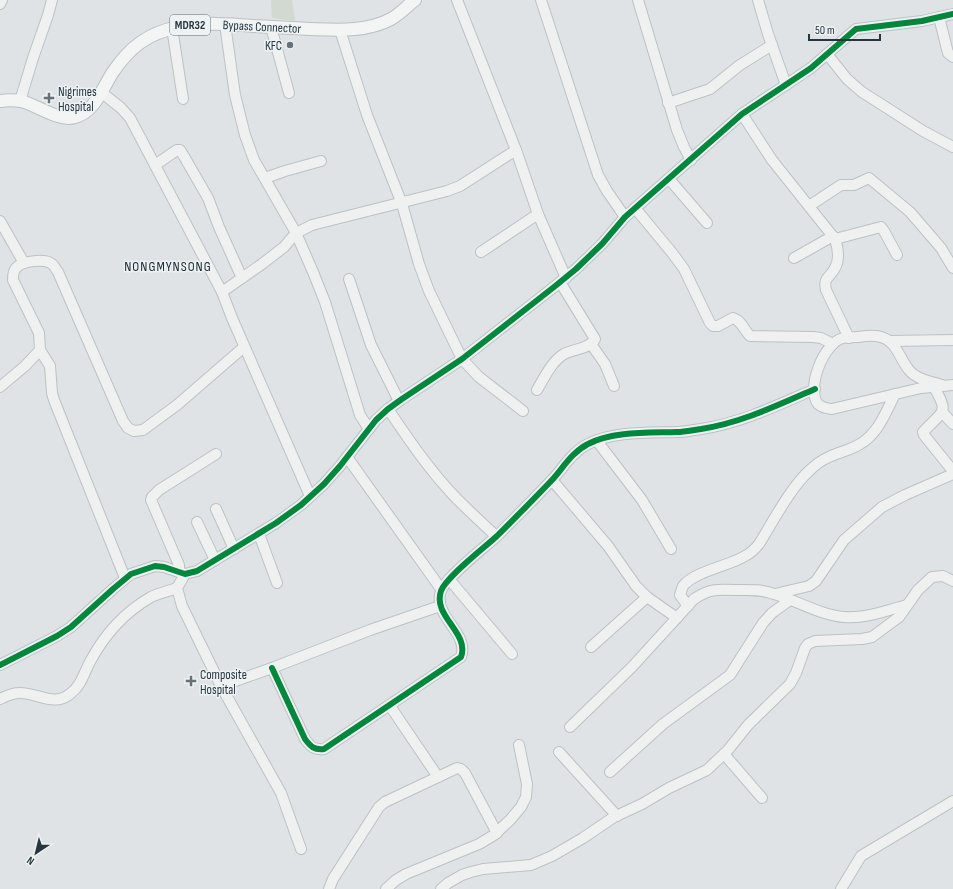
<svg xmlns="http://www.w3.org/2000/svg" width="953" height="889" viewBox="0 0 953 889" font-family="'Sofia Sans Condensed',sans-serif">
<rect width="100%" height="100%" fill="#dfe3e5"/>
<!-- green -->
<polygon fill="#d2d9d0" points="271,0 292,0 295,21 272,18"/>
<g fill="none" stroke-linecap="round" stroke-linejoin="round">
<defs>
<g id="minor">
<polyline points="457,0 516,150 538,214 566,278"/>
<polyline points="541,0 598,175 607,191 625,217"/>
<polyline points="638,0 677,130 684,147 691,160"/>
<polyline points="758,0 768,34 786,85"/>
<polyline points="0,4 2,0"/>
<polyline points="939,17 948,53 953,57"/>
<polyline points="225,24 235,95 245,135 254,160 296,233 313,272 325,302 360,415 369,429"/>
<polyline points="271,27 289,93"/>
<polyline points="172,28 183,99"/>
<polyline points="340,30 367,115 402,204 419,264 429,291 462,359 479,377 523,411"/>
<polyline points="827,54 847,79 862,92 923,131 953,147"/>
<polyline points="101,92 121,108 130,118 222,292 232,318 310,496"/>
<polyline points="20,101 33,58 48,15 52,0"/>
<polyline points="668,103 710,89 740,65 772,45"/>
<path d="M 742,114 L 772,160 L 835,239 C 838,248 840,259 835,268 C 830,278 823,277 826,290 L 849,338"/>
<polyline points="155,165 177,150 180,150 182,153 208,198 219,227 242,278"/>
<polyline points="265,178 285,171 321,161"/>
<polyline points="669,179 707,223"/>
<polyline points="809,206 841,185 854,185 869,178 910,212 941,248 953,268"/>
<path d="M 635,208 L 673,254 L 684,269 L 710,323 L 713,326 L 718,326 L 733,318 C 742,321 744,330 750,336 L 813,337 L 821,338 L 833,344"/>
<polyline points="0,221 24,263"/>
<polyline points="835,239 881,227 884,231 897,255"/>
<polyline points="481,252 538,214"/>
<polyline points="794,258 833,236"/>
<polyline points="349,279 371,345 399,401"/>
<polyline points="222,292 262,264 284,247 296,233 312,225 447,191 460,186 516,150"/>
<polyline points="890,341 953,340"/>
<polyline points="591,344 605,364 614,386"/>
<polyline points="40,350 50,366 52,393 54,400 125,578"/>
<path d="M 945,386 C 933,382 917,380 909,370 C 903,363 900,354 894,346 C 885,334 872,335 858,337 C 853,337 847,337 843,338 C 823,343 806,389 818,404 C 822,408 826,408 832,409 L 921,388 L 953,385"/>
<path d="M 0,387 L 25,366 L 40,350 L 39,333 L 13,280 C 13,276 13,271 16,268 C 22,261 45,258 52,264 C 55,266 56,270 58,272 L 123,421 L 128,428 L 134,431 L 143,430 L 177,405 L 244,347"/>
<path d="M 934,387 C 949,413 944,410 925,430 L 923,432 L 924,435 L 953,471"/>
<path d="M 537,390 C 544,378 552,361 564,354 C 573,349 590,349 595,339 L 560,282"/>
<path d="M 388,409 C 409,440 430,471 456,498 C 469,511 483,524 496,536"/>
<polyline points="942,412 953,424"/>
<polyline points="597,441 642,500 671,549"/>
<polyline points="347,457 441,589"/>
<polyline points="552,480 608,546 636,586 647,597 677,618"/>
<polyline points="216,509 234,549"/>
<polyline points="197,522 215,560"/>
<polyline points="259,534 277,583"/>
<polyline points="179,572 179,565 151,500 152,497 159,490 216,454"/>
<polyline points="185,574 177,588 182,606 221,686 281,793 301,849"/>
<polyline points="449,579 512,654"/>
<polyline points="775,594 809,586 816,581 844,540 882,507 905,495 953,474"/>
<path d="M 688,606 L 680,595 C 681,592 682,588 683,586 C 695,571 729,566 745,556 C 751,553 755,549 759,544 C 772,523 791,487 809,471 C 815,465 822,460 829,457 C 839,452 851,450 860,444 C 878,434 886,412 895,394"/>
<polyline points="591,647 647,597"/>
<polyline points="0,665 57,636 71,627 113,589 131,574 155,566 164,567 185,574 197,571 276,523 301,505 324,484 340,466 376,420 388,409 402,399 462,359 554,287 576,269 602,244 625,217 742,114 811,68 856,29 922,21 953,14"/>
<path d="M 272,668 L 305,739 C 311,747 314,750 324,749 L 461,657 C 470,633 432,616 441,591 C 446,577 484,548 497,536 C 515,518 534,499 552,480 C 563,468 572,452 588,444 C 613,431 649,433 677,432 C 685,432 693,430 701,429 C 741,423 778,405 815,389"/>
<polyline points="221,686 272,668 370,630 440,606"/>
<path d="M 0,699 C 6,696 14,693 20,693 C 38,693 54,707 70,694 C 82,685 84,672 91,660 C 105,634 125,612 151,597 C 159,593 169,591 177,588"/>
<polyline points="390,706 438,777"/>
<path d="M 570,727 L 632,667 L 694,599 C 709,589 717,589 735,590 C 748,590 761,589 774,594 C 798,601 820,615 844,617 C 866,619 887,610 907,605"/>
<polyline points="559,752 617,816"/>
<polyline points="724,754 762,798"/>
<polyline points="610,772 663,724 730,675 763,623 772,613 790,600"/>
<polyline points="329,889 333,879 379,807 385,802 457,768 461,769 465,773 497,833"/>
<polyline points="386,889 396,880 406,874 479,844 494,835 510,820 521,807 526,797 527,784 519,745"/>
<polyline points="441,889 448,883 462,875 471,872 483,869 531,865 552,856 583,838 614,817 642,804 669,788 707,770 728,750 748,725 790,684 796,673 805,648 808,644 815,641 862,639 872,637 899,617 918,590 932,577 943,576 953,581"/>
<polyline points="841,889 861,856 953,801"/>
</g>
<path id="major" d="M 0,101 C 7,100 14,100 21,101 C 37,105 59,122 75,117 C 95,112 103,87 113,72 C 130,47 148,33 178,27 C 203,22 229,24 254,26 C 273,27 292,28 311,29 C 338,30 367,32 391,19 C 400,14 407,6 415,0"/>
</defs>
<!-- minor casing -->
<use href="#minor" stroke="#bec1c3" stroke-width="12"/>
<!-- major casing -->
<use href="#major" stroke="#bcc0c3" stroke-width="14"/>
<!-- minor -->
<use href="#minor" stroke="#eff1f1" stroke-width="10"/>
<!-- major -->
<use href="#major" stroke="#f3f5f5" stroke-width="12"/>
<defs>
<g id="cycleway">
<polyline points="0,665 57,636 71,627 113,589 131,574 155,566 164,567 185,574 197,571 276,523 301,505 324,484 340,466 376,420 388,409 402,399 462,359 554,287 576,269 602,244 625,217 742,114 811,68 856,29 922,21 953,14"/>
<path d="M 272,668 L 305,739 C 311,747 314,750 324,749 L 461,657 C 470,633 432,616 441,591 C 446,577 484,548 497,536 C 515,518 534,499 552,480 C 563,468 572,452 588,444 C 613,431 649,433 677,432 C 685,432 693,430 701,429 C 741,423 778,405 815,389"/>
</g>
</defs>
<!-- cycleway casing -->
<use href="#cycleway" stroke="#edf2f5" stroke-width="8"/>
<!-- cycleway -->
<use href="#cycleway" stroke="#00873e" stroke-width="6"/>
</g>
<!-- markers -->
<g fill="#677278" stroke="#edf2f5" stroke-width="1.5">
<circle cx="290" cy="45" r="4"/>
<path d="M47 92h4v4h4v4h-4v4h-4v-4h-4v-4h4z"/>
<path d="M189 675h4v4h4v4h-4v4h-4v-4h-4v-4h4z"/>
</g>
<g text-anchor="middle" stroke-width="3" stroke-linejoin="round" paint-order="stroke">
<!-- shield labels -->
<rect fill="#edf2f5" stroke="#626e74" stroke-width="1" x="170" y="15" width="40" height="20" rx="3"/>
<g font-size="12" font-weight="bold" fill="#27353d">
<text x="190" y="29">MDR32</text>
</g>
<!-- street labels -->
<g font-size="13" fill="#27353d" stroke="#edf2f5">
<text transform="translate(262 26) rotate(3)" y="5">Bypass Connector</text>
</g>
<!-- poi labels -->
<g font-size="13" fill="#27353d" stroke="#edf2f5" text-anchor="start">
<text x="282" y="50" text-anchor="end">KFC</text>
<text x="58" y="96">Nigrimes<tspan x="58" dy="15">Hospital</tspan></text>
<text x="200" y="679">Composite<tspan x="200" dy="15">Hospital</tspan></text>
</g>
<!-- neighbourhood labels -->
<g font-size="14" letter-spacing="1" fill="#19262e" stroke="#edf2f5">
<text x="168" y="271">NONGMYNSONG</text>
</g>
</g>
<!-- north arrow -->
<g transform="translate(36 853) rotate(215)" stroke="#edf2f5" stroke-width="3" paint-order="stroke">
<path d="M0-3L7 15L0 10L-7 15Z" fill="#27353d"/>
<text y="-6" font-size="11" font-weight="bold" text-anchor="middle" fill="#27353d">N</text>
</g>
<!-- scale -->
<path d="M809 34v6h71v-6" fill="none" stroke="#27353d" stroke-width="2"/>
<text x="815" y="34" font-size="12" fill="#27353d" stroke="#edf2f5" stroke-width="3" paint-order="stroke">50 m</text>
</svg>
